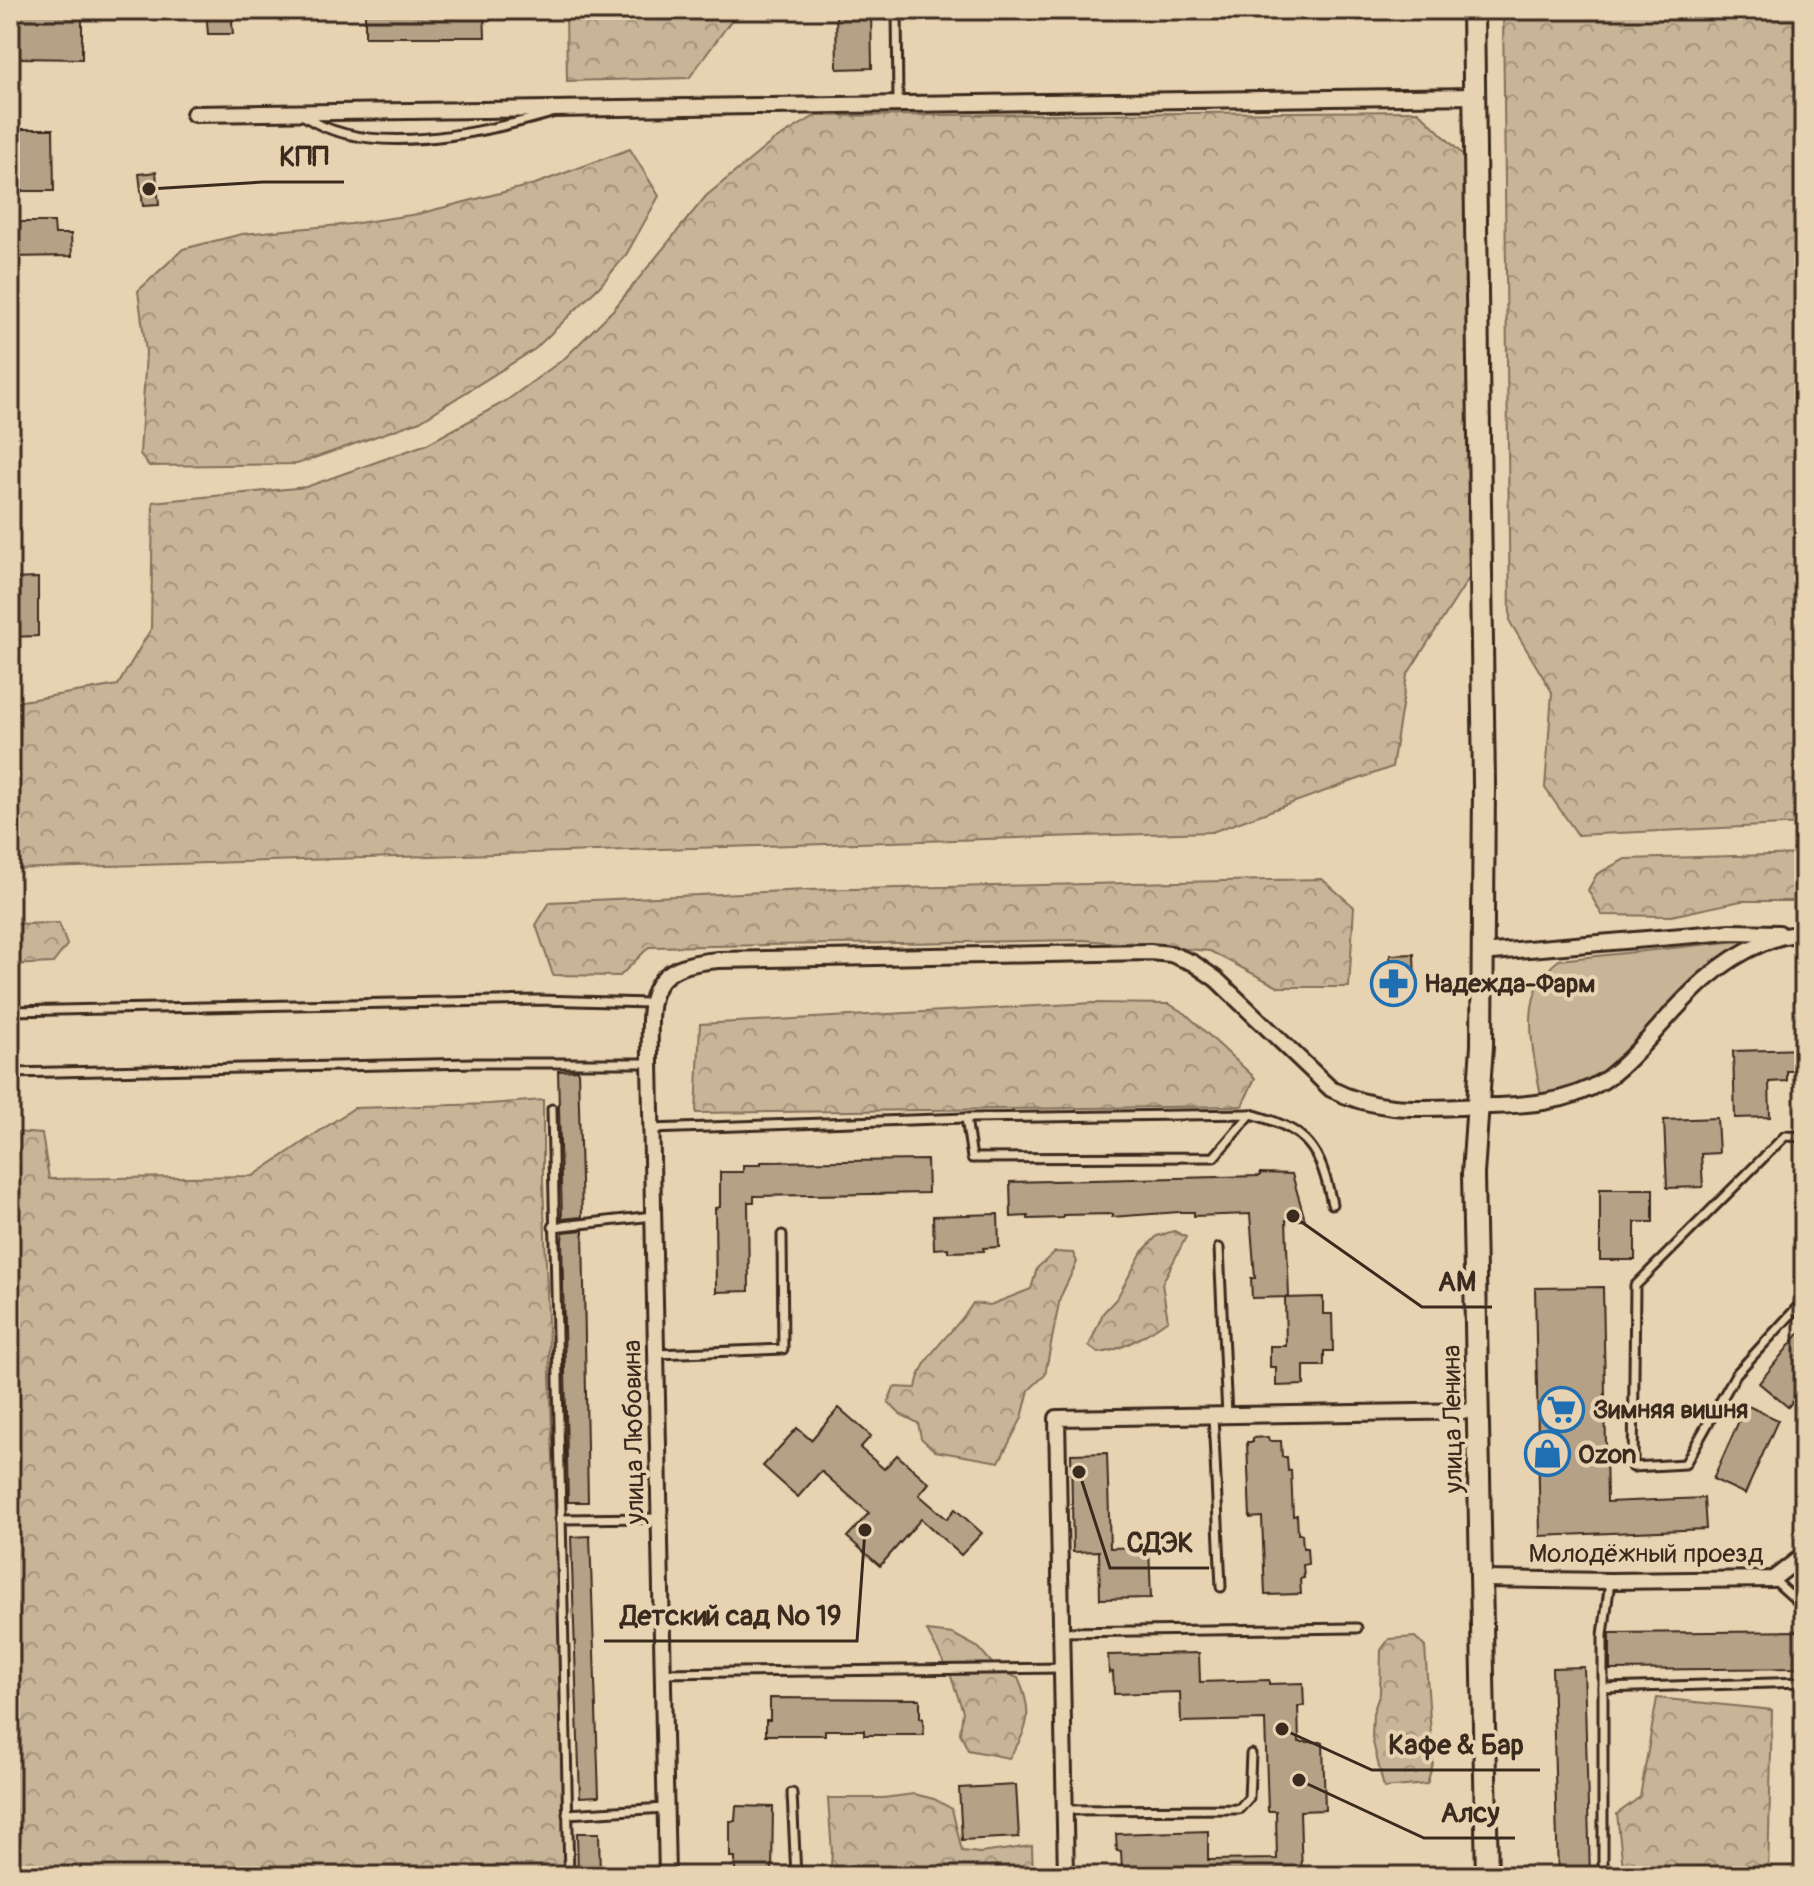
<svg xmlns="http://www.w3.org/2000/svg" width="1814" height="1886" viewBox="0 0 1814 1886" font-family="Pangolin,sans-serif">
<defs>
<pattern id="forest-crowns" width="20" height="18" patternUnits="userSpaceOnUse" patternTransform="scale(2)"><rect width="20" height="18" fill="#c8b497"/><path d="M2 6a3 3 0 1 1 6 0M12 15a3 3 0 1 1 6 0" fill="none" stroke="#a4937b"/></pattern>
</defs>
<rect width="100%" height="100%" fill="#e7d2b1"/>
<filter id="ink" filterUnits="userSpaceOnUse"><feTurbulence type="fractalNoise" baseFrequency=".0125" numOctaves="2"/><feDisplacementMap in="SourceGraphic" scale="16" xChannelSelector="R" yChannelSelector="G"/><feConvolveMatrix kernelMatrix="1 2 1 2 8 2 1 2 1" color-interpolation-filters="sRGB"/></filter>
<g filter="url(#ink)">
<!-- grass -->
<path fill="#c8b497" stroke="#826f5a" stroke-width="2" d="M 1748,940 L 1752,948 L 1719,967 L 1604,1080 L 1542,1103 C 1535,1056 1514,993 1559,960 Z"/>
<!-- forest -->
<g fill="url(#forest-crowns)" stroke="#826f5a" stroke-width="2">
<polygon points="566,10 739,10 689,78 567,81"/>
<polygon points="1503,10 1804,10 1804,824 1578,835 1545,788 1552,692 1510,622"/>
<polygon points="1418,111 1464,156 1469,578 1407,675 1392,767 1212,832 10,869 10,708 22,701 118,685 151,629 153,502 306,487 427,444 506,401 565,358 613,310 706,196 773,141 815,116"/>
<polygon points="630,149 659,196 626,255 600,286 535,349 420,421 297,464 149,466 140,454 146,352 138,291 183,249 242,234 351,224 418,214 535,184"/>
<polygon points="1804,854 1804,901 1741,901 1671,916 1602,915 1588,890 1597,874 1625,859"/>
<polygon points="1322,879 1354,907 1349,987 1278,987 1210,951 1084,940 649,947 620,976 553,975 536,925 550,902 806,890"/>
<polygon points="59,923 67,945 53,963 10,965 10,924"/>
<polygon points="1093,1003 1169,1004 1186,1014 1255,1078 1242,1106 696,1113 700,1024"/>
<polygon points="543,1100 543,1180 568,1876 10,1876 10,1128 14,1132 42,1134 49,1179 253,1176 354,1108 489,1104"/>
<path d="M 1174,1231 L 1186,1237 L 1162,1284 L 1168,1320 C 1150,1333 1119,1352 1098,1353 L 1089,1346 L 1103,1313 L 1117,1298 L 1142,1252 L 1157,1236 Z"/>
<path d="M 1055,1252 L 1073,1253 L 1077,1262 L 1060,1298 L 1045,1375 L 1029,1390 L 1022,1418 L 999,1462 L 935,1451 L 921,1438 L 918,1423 L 900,1414 L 888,1402 L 894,1387 L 916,1388 C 920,1355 957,1331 973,1303 L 990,1305 L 1031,1289 L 1037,1268 Z"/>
<path d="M 927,1631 L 953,1634 L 979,1648 L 997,1669 L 1018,1678 C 1033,1711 1030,1728 1009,1758 L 968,1750 L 960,1733 L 963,1711 L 950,1674 Z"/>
<polygon points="1415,1637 1425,1647 1433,1764 1427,1784 1384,1788 1372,1738 1373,1713 1380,1693 1381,1650 1389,1639"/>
<polygon points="1657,1698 1772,1710 1768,1876 1624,1876 1617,1814 1640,1797"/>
<polygon points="914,1794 934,1799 952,1809 962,1851 980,1853 1032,1846 1033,1876 830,1876 832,1853 828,1798 883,1798"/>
</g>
<!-- building -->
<g fill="#b4a186" stroke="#3b2a1e" stroke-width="2">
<polygon points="16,10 82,10 82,59 16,58"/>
<polygon points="206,10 231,10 233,34 208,34"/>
<polygon points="365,10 484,10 485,37 365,37"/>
<polygon points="836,10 871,10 872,68 837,69"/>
<polygon points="10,129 53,129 54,191 13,191 13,175 10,175"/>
<polygon points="156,172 159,205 143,206 139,174"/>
<polygon points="10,222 54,222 55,234 71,234 72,256 10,257"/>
<polygon points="38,578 38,636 10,637 10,579"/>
<polygon points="1414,954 1415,986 1391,987 1390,955"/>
<polygon points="1804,1049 1804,1071 1787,1071 1787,1081 1769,1082 1770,1117 1735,1118 1733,1051"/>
<polygon points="578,1070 582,1217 562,1219 558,1071"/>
<polygon points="1717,1118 1719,1153 1701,1154 1703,1187 1667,1188 1664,1120"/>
<polygon points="927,1160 928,1193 754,1196 754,1202 748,1202 749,1291 716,1292 715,1208 720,1207 720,1172 743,1172 743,1165 761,1165 761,1162"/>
<polygon points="1260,1173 1292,1174 1305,1220 1286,1220 1289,1297 1252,1298 1251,1278 1255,1278 1250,1214 1194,1216 1194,1212 1179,1212 1112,1217 1112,1214 1063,1215 1063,1218 1028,1219 1028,1216 1011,1217 1010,1182 1260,1176"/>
<polygon points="1600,1189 1653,1189 1653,1222 1635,1222 1635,1260 1600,1260"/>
<polygon points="998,1214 999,1247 983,1248 984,1251 948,1252 948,1248 934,1249 933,1216"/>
<polygon points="583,1230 588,1502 568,1502 562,1240 563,1232"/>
<polygon points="1603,1287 1607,1502 1704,1498 1706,1529 1540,1536 1535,1288"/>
<polygon points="1323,1297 1323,1314 1332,1314 1333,1351 1324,1351 1324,1366 1304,1366 1304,1385 1276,1386 1276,1367 1270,1367 1270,1346 1286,1346 1285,1298"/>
<polygon points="1804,1327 1804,1388 1788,1407 1759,1383"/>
<polygon points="1746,1405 1778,1420 1745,1494 1713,1479"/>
<polygon points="839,1408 871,1436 860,1448 884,1469 897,1455 929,1483 919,1495 947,1519 955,1509 982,1533 961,1555 921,1519 880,1566 847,1537 869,1513 821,1471 798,1497 763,1466 797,1428 811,1440"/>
<polygon points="1268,1437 1269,1441 1281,1441 1282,1457 1287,1457 1288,1471 1291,1470 1293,1516 1297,1515 1298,1534 1302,1534 1303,1548 1307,1548 1308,1564 1303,1565 1304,1578 1300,1579 1301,1594 1265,1595 1262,1517 1250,1518 1247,1442 1253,1442 1253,1438"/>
<polygon points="1107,1453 1110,1548 1149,1547 1151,1598 1100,1599 1099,1551 1073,1552 1071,1454"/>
<polygon points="590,1536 599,1796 580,1797 571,1537"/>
<polygon points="1804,1631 1804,1668 1610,1670 1610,1633"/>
<polygon points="1199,1653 1200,1682 1269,1680 1269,1684 1303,1683 1304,1706 1298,1706 1299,1742 1323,1742 1325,1810 1300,1811 1302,1876 1189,1876 1189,1871 1122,1872 1121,1851 1117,1851 1116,1834 1208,1831 1208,1860 1277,1859 1276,1811 1268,1811 1265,1720 1181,1722 1180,1692 1114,1694 1113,1672 1109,1673 1108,1655"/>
<polygon points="1584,1667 1590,1876 1558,1876 1552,1668"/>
<polygon points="770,1698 920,1699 920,1718 923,1718 924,1735 864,1735 864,1730 825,1730 825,1735 766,1735 766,1720 770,1720"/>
<polygon points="1016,1785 1019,1837 962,1840 959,1788"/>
<polygon points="736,1806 773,1807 772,1876 735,1876 735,1857 730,1857 730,1821 735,1821"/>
<polygon points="577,1833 599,1833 600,1876 578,1876"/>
</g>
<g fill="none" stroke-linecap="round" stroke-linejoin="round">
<defs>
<g id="service">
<polyline points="897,10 898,103"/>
<path d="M 304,116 C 367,159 483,133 552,113"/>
<polyline points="10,1011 538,1000 650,1003"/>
<polyline points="10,1073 475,1063 650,1063"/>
<polyline points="552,1109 569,1876"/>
<path d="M 966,1118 L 1251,1114 C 1309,1130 1320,1148 1332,1204"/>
<polyline points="651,1129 966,1118 972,1158 1214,1157 1251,1114"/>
<polyline points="1804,1137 1785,1136 1635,1286 1633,1467 1685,1464 1736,1374 1804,1300"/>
<polyline points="553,1227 653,1216"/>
<polyline points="1219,1248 1227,1415"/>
<polyline points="656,1354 783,1349 782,1235"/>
<polyline points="1213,1415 1221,1587"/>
<polyline points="560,1519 659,1518"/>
<polyline points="1773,1579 1804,1607"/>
<polyline points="1062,1632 1357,1628"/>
<polyline points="663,1673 1062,1668"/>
<polyline points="1603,1688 1804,1682"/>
<polyline points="792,1793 796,1876"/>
<polyline points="1065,1810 1239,1809 1249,1798 1251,1754"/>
<polyline points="567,1814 665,1808"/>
<polyline points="1603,1876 1603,1635 1610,1581"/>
</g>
<g id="minor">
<polyline points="194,114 1475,96"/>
<polyline points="1481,953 1730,932 1779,933"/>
<polyline points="1481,1579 1610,1581 1773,1579 1804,1555"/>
<path d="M 667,1876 L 650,1063 C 650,1000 642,966 718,960 L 1150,952 L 1171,954 L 1193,963 L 1216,979 L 1331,1089 C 1373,1111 1414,1109 1461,1107 C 1511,1105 1559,1108 1603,1081 C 1621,1069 1637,1051 1652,1035 C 1685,998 1716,962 1763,943 C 1778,937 1788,934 1804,934"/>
<polyline points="1066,1876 1057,1418 1478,1411"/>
</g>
<polyline id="secondary" points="1473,10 1484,785 1482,1046 1473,1174 1487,1876"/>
</defs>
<!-- service casing -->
<use href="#service" stroke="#3b2a1e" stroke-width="13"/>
<!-- minor casing -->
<use href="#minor" stroke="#3b2a1e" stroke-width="20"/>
<!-- secondary casing -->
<use href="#secondary" stroke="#3b2a1e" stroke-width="26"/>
<!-- service -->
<use href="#service" stroke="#e7d2b1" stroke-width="7"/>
<!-- minor -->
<use href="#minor" stroke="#e7d2b1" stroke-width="14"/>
<!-- secondary -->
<use href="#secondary" stroke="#e7d2b1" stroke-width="20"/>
</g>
</g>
<!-- icons -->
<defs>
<symbol id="pharmacy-ring" viewBox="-11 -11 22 22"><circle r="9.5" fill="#e7d2b1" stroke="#1f6fb2" stroke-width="1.5"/><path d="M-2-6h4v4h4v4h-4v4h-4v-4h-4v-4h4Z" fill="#1f6fb2"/></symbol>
<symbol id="supermarket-ring" viewBox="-11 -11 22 22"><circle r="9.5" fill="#e7d2b1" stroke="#1f6fb2" stroke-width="1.5"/><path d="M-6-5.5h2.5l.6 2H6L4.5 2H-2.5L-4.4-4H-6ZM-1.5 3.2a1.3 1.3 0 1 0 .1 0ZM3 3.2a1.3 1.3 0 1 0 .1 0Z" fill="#1f6fb2"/></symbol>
<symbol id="shop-ring" viewBox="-11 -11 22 22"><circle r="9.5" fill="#e7d2b1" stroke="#1f6fb2" stroke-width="1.5"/><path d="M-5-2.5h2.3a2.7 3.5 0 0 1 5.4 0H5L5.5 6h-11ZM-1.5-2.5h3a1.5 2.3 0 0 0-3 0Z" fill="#1f6fb2"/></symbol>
</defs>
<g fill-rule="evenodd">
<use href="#pharmacy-ring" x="1368" y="958" width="51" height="51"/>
<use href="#supermarket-ring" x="1536" y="1384" width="51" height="51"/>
<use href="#shop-ring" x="1522" y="1428" width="51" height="51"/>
</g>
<g text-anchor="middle" stroke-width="8" stroke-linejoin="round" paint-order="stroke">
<!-- poi labels -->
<g font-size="26" font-weight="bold" fill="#3b2a1e" stroke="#e7d2b1" text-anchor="start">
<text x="1424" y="992">Надежда-Фарм</text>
<text x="1593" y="1418">Зимняя вишня</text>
<text x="1578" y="1463">Ozon</text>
</g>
<!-- street labels -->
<g font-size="26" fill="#3b2a1e" stroke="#e7d2b1">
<text transform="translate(1452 1419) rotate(-91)" y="9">улица Ленина</text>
<text transform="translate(633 1432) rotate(-91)" y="9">улица Любовина</text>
<text x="1646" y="1562">Молодёжный проезд</text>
</g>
</g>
<!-- callouts -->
<path fill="none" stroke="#3b2a1e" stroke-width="3" d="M149 189L263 182H344M1293 1216L1422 1307H1492M1079 1472L1110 1568H1209M865 1530L857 1641H604M1282 1729L1372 1770H1540M1299 1780L1424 1838H1515"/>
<g fill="#3b2a1e" stroke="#e7d2b1" stroke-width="3">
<circle cx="149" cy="189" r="8"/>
<circle cx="1293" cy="1216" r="8"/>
<circle cx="1079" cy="1472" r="8"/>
<circle cx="865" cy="1530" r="8"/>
<circle cx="1282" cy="1729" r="8"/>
<circle cx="1299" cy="1780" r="8"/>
</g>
<g font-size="28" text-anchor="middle" font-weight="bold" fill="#3b2a1e" stroke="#e7d2b1" stroke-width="8" stroke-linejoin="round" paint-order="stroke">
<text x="304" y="166">КПП</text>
<text x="1457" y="1291">АМ</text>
<text x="1160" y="1552">СДЭК</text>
<text x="731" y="1625">Детский сад № 19</text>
<text x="1456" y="1754">Кафе &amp; Бар</text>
<text x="1470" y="1822">Алсу</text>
</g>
<!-- margin -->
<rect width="1814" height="1886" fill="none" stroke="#e7d2b1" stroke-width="40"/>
<rect x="20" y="20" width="1774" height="1846" fill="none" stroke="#3b2a1e" stroke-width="3" filter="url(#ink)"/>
</svg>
